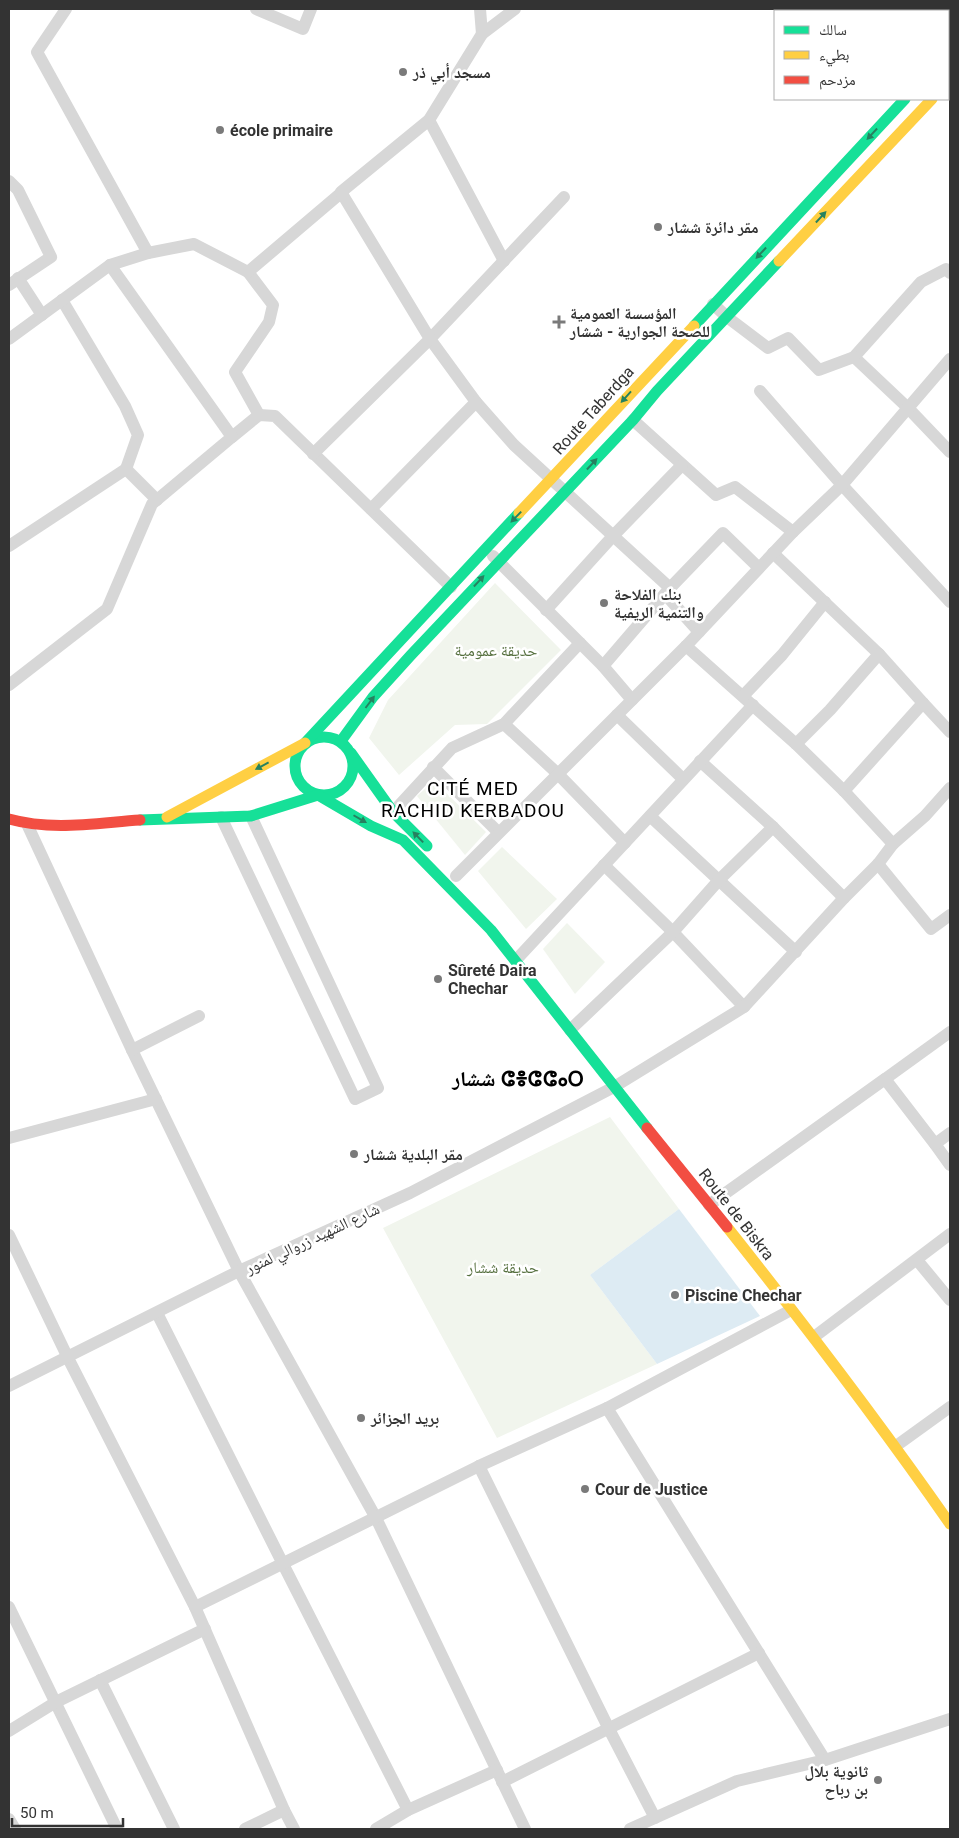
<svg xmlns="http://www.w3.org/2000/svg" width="959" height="1838" viewBox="0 0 959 1838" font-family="Roboto,'Noto Naskh Arabic','Noto Sans Tifinagh',sans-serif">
<rect width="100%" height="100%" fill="#fff"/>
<!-- green -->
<g fill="#f1f5ed">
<polygon points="495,583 561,650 487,724 455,725 399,775 369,738 388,700"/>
<polygon points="434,781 486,832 465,855 417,796"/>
<polygon points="502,847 557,899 526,929 478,871"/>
<polygon points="567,923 605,962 575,994 543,949"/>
<polygon points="610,1117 679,1209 590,1275 657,1364 497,1438 383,1228"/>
</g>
<!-- water -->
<polygon fill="#ddebf3" points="679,1209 760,1316 657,1364 590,1275"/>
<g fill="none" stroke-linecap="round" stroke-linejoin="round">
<!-- street -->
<g stroke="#d7d7d7" stroke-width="12">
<polyline points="66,9 37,52 148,253"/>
<polyline points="256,9 303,29 311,9"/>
<polyline points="480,9 482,34"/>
<polyline points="429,120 504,261"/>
<polyline points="9,181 18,190 51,257 9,285"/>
<polyline points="564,197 430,339 476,402 514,445 670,588"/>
<polyline points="248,272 273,305 269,322 235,372 259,415"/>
<polyline points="950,273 946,269 921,282 854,357 908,408 950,452"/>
<polyline points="18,278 42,315"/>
<polyline points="62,300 125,406 138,435 126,469"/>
<polyline points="713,304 727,317 768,348 788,338 819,370 854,357"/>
<polyline points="9,339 110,265 148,253 194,244 248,272 341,193"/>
<polyline points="760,391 842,485 950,602"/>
<polyline points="633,420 716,495 735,487 793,532"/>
<polyline points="232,437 259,415 275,416 451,587"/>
<polyline points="313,454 430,339 341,192 429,120 482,34 515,9"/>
<polyline points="371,509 476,402"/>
<polyline points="9,546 126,469 157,500"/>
<polyline points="773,553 879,654 923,703 950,732"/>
<polyline points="493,556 603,666 632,700"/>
<polyline points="665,594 699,632"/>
<polyline points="546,610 613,536 682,465"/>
<polyline points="686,646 796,744 844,791 893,844"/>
<polyline points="603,666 670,588 723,533 759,568"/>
<polyline points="9,685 107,609 152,504 232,437 110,265"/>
<polyline points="743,696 782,655 825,602"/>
<polyline points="617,715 683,779"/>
<polyline points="504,724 557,773 625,843"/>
<polyline points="796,744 830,710 879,654"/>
<polyline points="700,761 773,827 844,898"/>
<polyline points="433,767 498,832"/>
<polyline points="844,791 923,703"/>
<polyline points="393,812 452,748 504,724 580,643"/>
<polyline points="650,816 796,952"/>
<polyline points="221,817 355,1099 378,1088 251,816"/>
<polyline points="27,824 132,1050 239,1271 376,1518 525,1829"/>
<polyline points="878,864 931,929 950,915"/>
<polyline points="604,865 673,932 744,1007"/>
<polyline points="456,876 686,646 793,532 842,485 950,359"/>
<polyline points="516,960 753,705"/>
<polyline points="570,1030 673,932 719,880 773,827"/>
<polyline points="132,1050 199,1016"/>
<polyline points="885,1079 950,1032"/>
<polyline points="950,1133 935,1144 950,1165"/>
<polyline points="9,1138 156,1099"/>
<polyline points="709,1205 885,1079 935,1144"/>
<polyline points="9,1235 68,1358 195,1607 284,1810 294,1829"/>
<polyline points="917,1260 950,1300"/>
<polyline points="157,1313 283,1564 408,1810"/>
<polyline points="814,1337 950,1234"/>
<polyline points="9,1386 239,1271 410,1193 614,1087 744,1007 844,898 878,864 893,844 925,816 950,788"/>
<polyline points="607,1408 825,1760"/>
<polyline points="896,1446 950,1407"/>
<polyline points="479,1466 609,1729 655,1818"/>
<polyline points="9,1607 117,1829"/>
<polyline points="195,1607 479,1466 607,1408 791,1310"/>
<polyline points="100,1680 174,1829"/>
<polyline points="9,1731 56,1702 205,1629"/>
<polyline points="502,1782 759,1653"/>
<polyline points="9,1819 15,1829"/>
<polyline points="245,1829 284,1810"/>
<polyline points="376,1829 408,1810 497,1770"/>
<polyline points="630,1829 737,1781 825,1760 950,1719"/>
</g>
<!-- fast -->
<g stroke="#16e098" stroke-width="11">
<polyline points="694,326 905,99"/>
<circle cx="324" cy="766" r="29"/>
<polyline points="341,741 373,697 411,655 633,420 657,391 779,261"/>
<polyline points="305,743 519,513"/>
<polyline points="351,753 393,812 427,846"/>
<polyline points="140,820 251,816 318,795 371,826 403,840 491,930 647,1128"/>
</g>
<!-- slow -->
<g stroke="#ffcf43" stroke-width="11">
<polyline points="779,261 932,99"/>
<polyline points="519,513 694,326"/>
<polyline points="167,817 305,743"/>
<path d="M 727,1227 C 804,1324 879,1422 950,1524"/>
</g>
<!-- jam -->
<g stroke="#f24e42" stroke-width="11">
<polyline points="948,54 950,52"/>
<polyline points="948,82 950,80"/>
<path d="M 9,819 C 52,831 96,823 140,820"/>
<polyline points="647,1128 727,1227"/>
</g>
</g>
<!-- one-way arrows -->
<defs><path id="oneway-solid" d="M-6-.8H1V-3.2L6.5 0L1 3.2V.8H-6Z" transform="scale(1.25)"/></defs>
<g fill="#268160">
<use href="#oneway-solid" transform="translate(872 134) rotate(133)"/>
<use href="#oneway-solid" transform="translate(821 217) rotate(-47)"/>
<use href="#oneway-solid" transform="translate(761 253) rotate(133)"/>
<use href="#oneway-solid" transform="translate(626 397) rotate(132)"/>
<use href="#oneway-solid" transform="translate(592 464) rotate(-47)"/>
<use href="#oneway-solid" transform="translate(516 517) rotate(134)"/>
<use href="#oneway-solid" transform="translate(479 581) rotate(-47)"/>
<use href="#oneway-solid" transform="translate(370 702) rotate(-53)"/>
<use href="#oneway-solid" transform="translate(262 766) rotate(152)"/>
<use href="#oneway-solid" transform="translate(360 819) rotate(30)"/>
<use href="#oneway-solid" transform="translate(418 837) rotate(-134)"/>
</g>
<!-- markers -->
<g fill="#7a7a7a" stroke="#fff" stroke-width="2">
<circle cx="403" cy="72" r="5"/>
<circle cx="220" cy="130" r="5"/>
<circle cx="658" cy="227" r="5"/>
<path d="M556.5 314.5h5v5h5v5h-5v5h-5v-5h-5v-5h5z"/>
<circle cx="604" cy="603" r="5"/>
<circle cx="438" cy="979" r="5"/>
<circle cx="354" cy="1154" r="5"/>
<circle cx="675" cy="1295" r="5"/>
<circle cx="361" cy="1418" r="5"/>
<circle cx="585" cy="1489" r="5"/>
<circle cx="878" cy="1780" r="5"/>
</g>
<g text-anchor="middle" stroke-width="5" stroke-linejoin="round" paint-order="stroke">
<!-- poi labels -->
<g font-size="16" font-weight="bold" fill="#333" stroke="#fff" text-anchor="start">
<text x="413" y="78">مسجد أبي ذر</text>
<text x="230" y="136">école primaire</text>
<text x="668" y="233">مقر دائرة ششار</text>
<text x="570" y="319">المؤسسة العمومية<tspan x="570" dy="18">للصحة الجوارية - ششار</tspan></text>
<text x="614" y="600">بنك الفلاحة<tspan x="614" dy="18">والتنمية الريفية</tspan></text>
<text x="448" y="976">Sûreté Daira<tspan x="448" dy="18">Chechar</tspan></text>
<text x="364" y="1160">مقر البلدية ششار</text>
<text x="685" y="1301">Piscine Chechar</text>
<text x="371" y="1424">بريد الجزائر</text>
<text x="595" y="1495">Cour de Justice</text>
<text x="868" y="1777" text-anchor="end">ثانوية بلال<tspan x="868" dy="18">بن رباح</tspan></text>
</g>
<!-- street labels -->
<g font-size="16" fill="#333" stroke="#fff">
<text transform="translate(593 410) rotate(-48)" y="6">Route Taberdga</text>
<text transform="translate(737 1214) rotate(52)" y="6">Route de Biskra</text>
<text transform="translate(312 1238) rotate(-25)" y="6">شارع الشهيد زروالي لمنور</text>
</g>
<!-- park labels -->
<g font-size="16" fill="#56703f" stroke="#fff">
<text x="496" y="656">حديقة عمومية</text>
<text x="503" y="1273">حديقة ششار</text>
</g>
<!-- quarter labels -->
<g font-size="19" letter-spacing="1" fill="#000" stroke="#fff">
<text x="473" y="795">CITÉ MED<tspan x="473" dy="22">RACHID KERBADOU</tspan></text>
</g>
<!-- district labels -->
<g font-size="21" font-weight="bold" fill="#000" stroke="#fff">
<text x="518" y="1086">ششار ⵛⴻⵛⵛⴰⵔ</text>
</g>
</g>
<!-- border -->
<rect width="959" height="1838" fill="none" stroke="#333333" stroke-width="20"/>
<!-- legend -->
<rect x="774" y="10" width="175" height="90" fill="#ffffff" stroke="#adadad"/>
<rect x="784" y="26" width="25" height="8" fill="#16e098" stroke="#adadad"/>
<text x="819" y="35" font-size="15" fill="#333333">سالك</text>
<rect x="784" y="51" width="25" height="8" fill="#ffcf43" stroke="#adadad"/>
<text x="819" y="60" font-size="15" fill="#333333">بطيء</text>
<rect x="784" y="76" width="25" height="8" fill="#f24e42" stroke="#adadad"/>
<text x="819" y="85" font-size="15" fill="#333333">مزدحم</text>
<!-- scale -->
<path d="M12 1818v8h111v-8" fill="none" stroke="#333333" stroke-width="2.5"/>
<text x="20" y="1818" font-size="15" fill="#333333" stroke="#ffffff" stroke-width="4" paint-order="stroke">50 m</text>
</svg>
